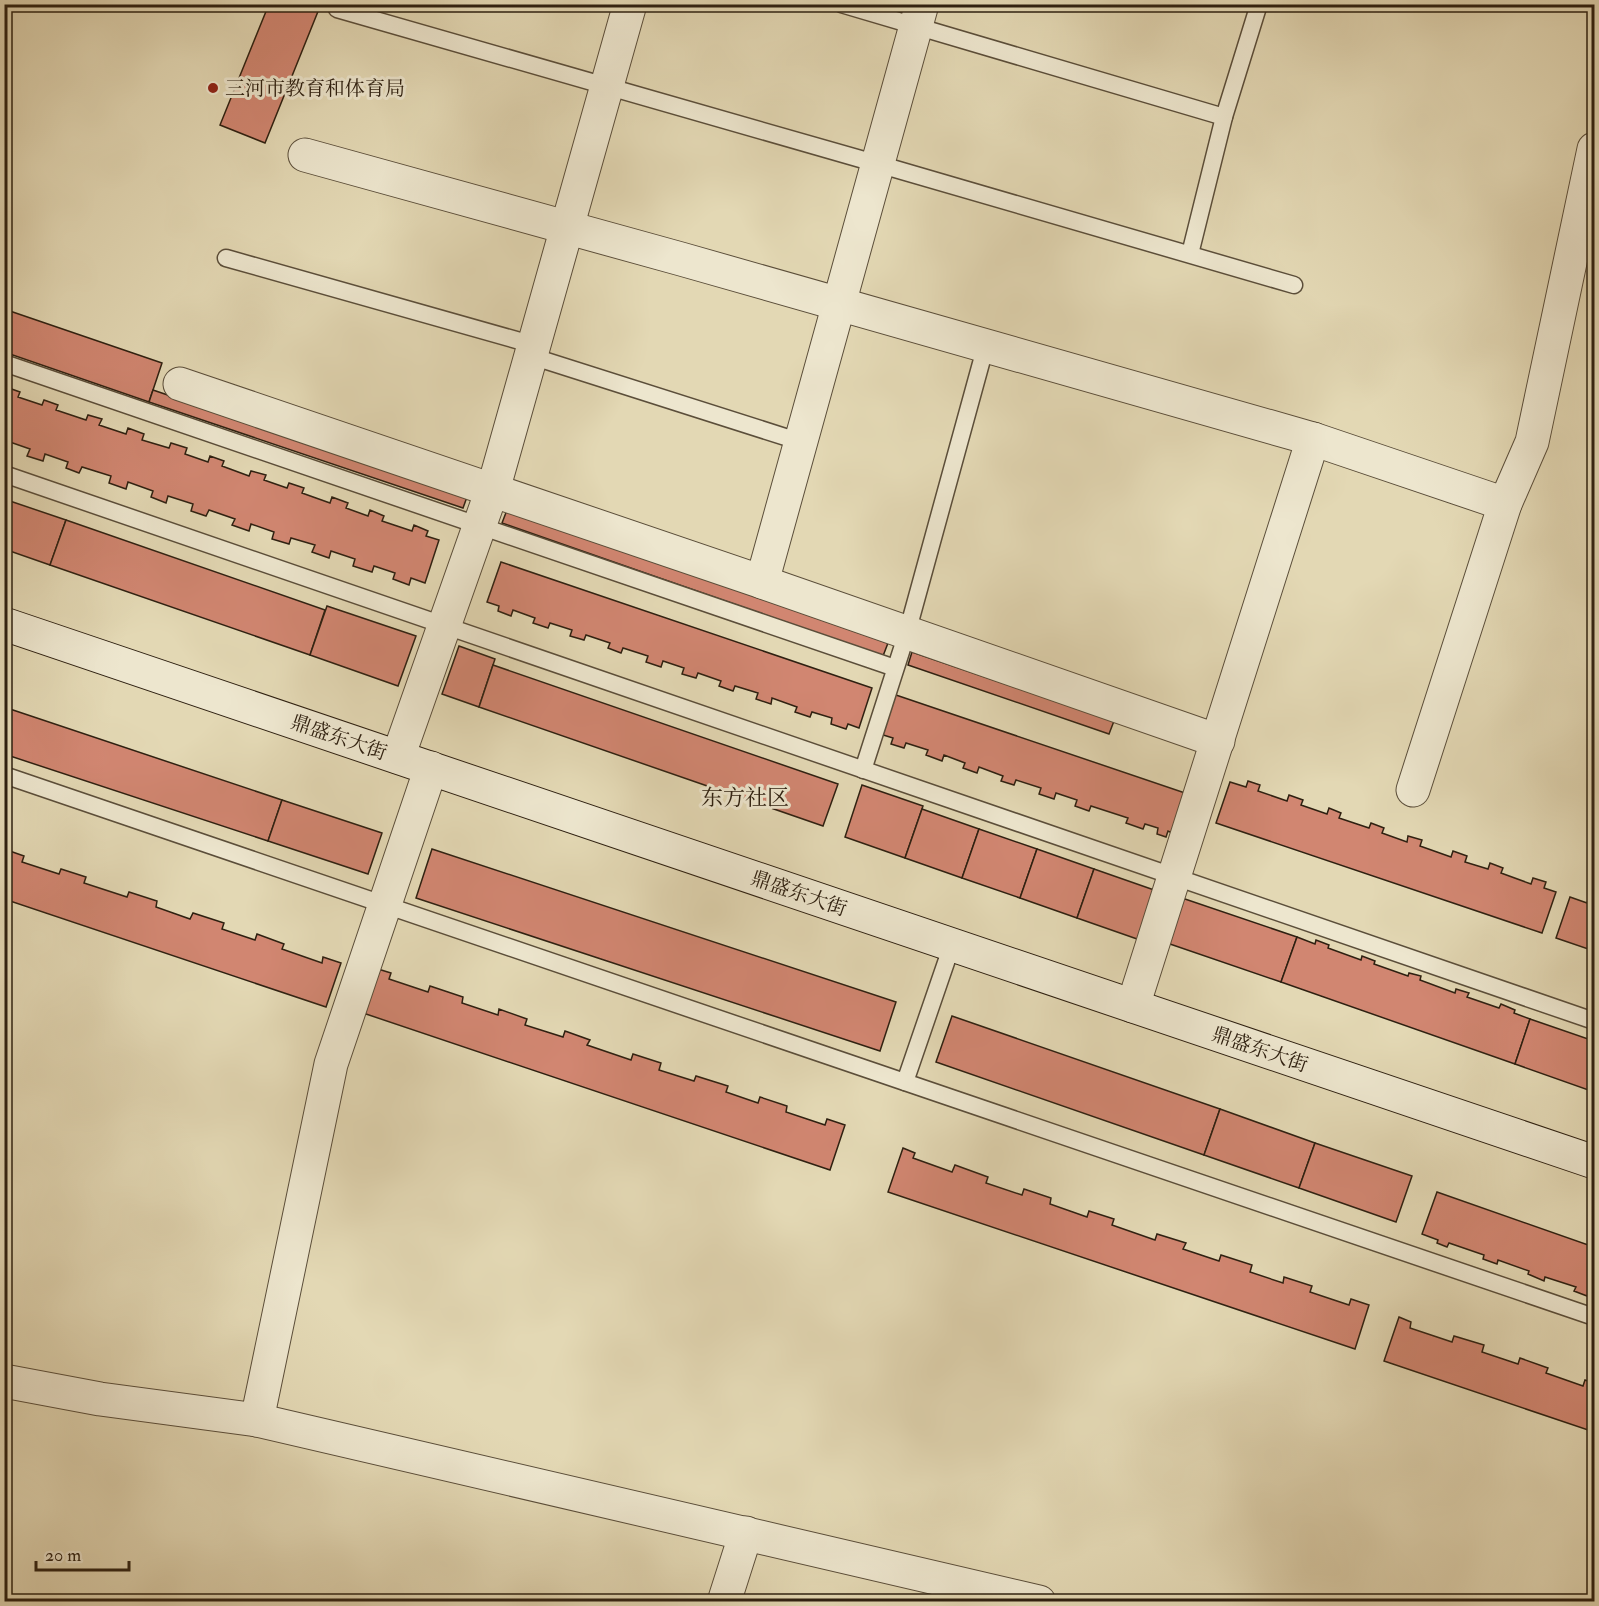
<svg xmlns="http://www.w3.org/2000/svg" width="1599" height="1606" viewBox="0 0 1599 1606" font-family="'IM FELL Double Pica','Noto Serif SC',serif">
<rect width="100%" height="100%" fill="#e3d8b4"/>
<filter id="stains"><feTurbulence type="fractalNoise" baseFrequency=".00333" numOctaves="4"/><feColorMatrix values="0 0 0 0 .2 0 0 0 0 .09 0 0 0 0 .02 0 0 0 .5 -.17"/></filter>
<radialGradient id="worn" r=".72"><stop offset=".6" stop-color="#630" stop-opacity="0"/><stop offset="1" stop-color="#630" stop-opacity=".3"/></radialGradient>
<!-- building -->
<g fill="#d18671" stroke="#2e2011" stroke-width="1.5">
<polygon points="269,4 321,4 265,143 220,125"/>
<polygon points="4,309 162,363 149,402 4,352"/>
<polygon points="6,387 20,392 18,397 42,405 44,400 58,405 56,410 86,420 88,415 102,419 99,425 126,434 128,428 144,434 142,440 169,448 171,443 187,448 185,454 208,462 210,456 224,461 222,466 249,476 251,471 266,475 264,480 287,488 289,483 304,488 302,493 330,503 332,497 348,503 346,508 368,516 370,510 384,516 382,521 412,531 414,525 428,531 426,536 439,540 425,583 411,578 409,585 393,579 395,573 374,566 372,572 353,566 355,559 331,551 329,558 312,552 315,545 291,538 289,544 272,539 274,532 251,524 249,531 232,525 235,519 209,510 206,516 191,511 193,504 168,496 166,503 151,497 153,491 128,482 126,489 109,483 111,476 82,467 79,473 66,468 68,462 45,454 43,461 27,456 30,449 4,440 4,392"/>
<polygon points="153,390 467,497 463,508 149,402"/>
<polygon points="4,499 66,520 50,565 4,549"/>
<polygon points="507,510 888,643 883,656 502,523"/>
<polygon points="66,520 325,610 310,655 50,565"/>
<polygon points="501,562 872,688 859,728 848,724 846,729 831,724 832,718 812,712 810,717 795,712 797,707 772,698 771,704 756,699 758,693 735,686 733,691 719,686 721,681 698,673 696,678 682,674 684,668 663,661 661,667 646,662 648,656 623,648 621,653 608,648 610,643 586,635 584,640 570,636 572,630 550,623 548,628 533,623 535,618 513,610 511,616 498,611 499,606 487,602"/>
<polygon points="327,606 416,636 398,686 310,655"/>
<polygon points="459,646 495,659 479,707 442,694"/>
<polygon points="912,652 1114,721 1109,734 908,665"/>
<polygon points="493,665 838,784 823,826 479,707"/>
<polygon points="893,694 1185,793 1172,833 1168,831 1166,837 1157,834 1158,828 1145,824 1143,829 1126,823 1128,818 1091,806 1089,811 1075,806 1077,800 1056,793 1054,799 1039,794 1041,788 1016,780 1014,785 1001,781 1003,776 979,767 977,773 963,768 965,763 944,755 942,761 926,755 928,750 906,743 904,748 891,744 893,738 880,734"/>
<polygon points="4,707 282,800 268,841 4,754"/>
<polygon points="1248,781 1260,785 1258,791 1287,801 1289,795 1303,800 1301,805 1327,814 1329,808 1341,813 1339,818 1369,828 1371,823 1384,828 1382,833 1407,842 1408,836 1422,840 1420,846 1451,857 1453,851 1467,856 1465,862 1488,869 1490,863 1503,868 1501,873 1531,884 1533,878 1546,882 1544,888 1556,892 1542,933 1216,823 1230,782 1246,787"/>
<polygon points="862,785 923,806 905,858 845,837"/>
<polygon points="282,800 382,833 368,874 268,841"/>
<polygon points="922,809 979,829 962,878 905,858"/>
<polygon points="979,829 1037,849 1020,898 962,878"/>
<polygon points="4,849 24,856 22,862 59,874 61,869 86,877 84,883 127,897 129,892 157,901 156,907 190,919 193,913 224,923 222,929 255,940 257,934 284,944 282,949 322,963 323,957 341,963 326,1007 4,899"/>
<polygon points="432,849 896,1002 880,1051 416,898"/>
<polygon points="1037,849 1094,869 1077,918 1020,898"/>
<polygon points="1094,869 1157,891 1140,940 1077,918"/>
<polygon points="1570,897 1587,903 1589,897 1594,899 1594,951 1556,938"/>
<polygon points="1182,898 1297,937 1281,982 1167,943"/>
<polygon points="1297,937 1315,944 1316,940 1329,945 1328,948 1361,960 1362,956 1375,961 1374,964 1408,976 1409,973 1421,976 1420,980 1455,993 1456,989 1469,993 1467,997 1499,1008 1501,1004 1515,1010 1514,1013 1530,1019 1515,1064 1281,982"/>
<polygon points="378,969 391,973 389,979 428,992 430,986 463,997 462,1003 498,1015 499,1009 527,1019 525,1025 563,1037 565,1031 590,1040 587,1045 631,1060 633,1054 661,1063 659,1070 694,1081 696,1076 728,1086 726,1092 758,1103 760,1097 787,1106 786,1112 825,1125 827,1119 845,1125 830,1170 363,1013"/>
<polygon points="952,1016 1220,1109 1204,1155 936,1062"/>
<polygon points="1530,1019 1594,1041 1594,1092 1515,1064"/>
<polygon points="1220,1109 1315,1143 1299,1188 1204,1155"/>
<polygon points="1315,1143 1412,1176 1396,1222 1299,1188"/>
<polygon points="903,1148 915,1153 913,1158 952,1172 955,1165 988,1177 986,1183 1022,1195 1024,1189 1051,1198 1050,1204 1087,1217 1089,1211 1114,1219 1112,1225 1155,1240 1157,1234 1186,1243 1183,1249 1219,1261 1221,1255 1252,1265 1250,1272 1283,1283 1284,1277 1312,1286 1310,1292 1349,1305 1351,1299 1369,1305 1355,1349 888,1192"/>
<polygon points="1437,1192 1594,1247 1594,1294 1589,1292 1587,1296 1574,1291 1576,1287 1545,1277 1544,1281 1528,1274 1529,1271 1498,1260 1497,1264 1483,1259 1484,1255 1449,1243 1447,1247 1437,1243 1438,1240 1422,1234"/>
<polygon points="1399,1317 1411,1322 1410,1328 1452,1342 1454,1336 1484,1345 1482,1352 1518,1364 1520,1358 1548,1368 1546,1373 1583,1386 1585,1380 1594,1383 1594,1432 1384,1361"/>
</g>
<g fill="none" stroke-linecap="round" stroke-linejoin="round">
<defs>
<g id="service">
<polyline points="841,4 1224,117"/>
<polyline points="337,9 878,164 1294,285"/>
<polyline points="1190,254 1224,117 1259,4"/>
<polyline points="226,258 534,345"/>
<polyline points="531,356 801,442"/>
<polyline points="4,363 895,668"/>
<polyline points="4,474 1594,1021"/>
<polyline points="863,770 907,633 986,345"/>
<polyline points="4,775 1594,1317"/>
<polyline points="905,1082 952,945"/>
</g>
<g id="minor">
<polyline points="305,155 681,259 1313,439 1505,504"/>
<polyline points="180,384 762,582 1218,741"/>
<polyline points="762,582 922,4"/>
<polyline points="398,757 497,476 630,4"/>
<polyline points="1413,790 1505,504 1532,442 1594,149"/>
<polyline points="1133,1006 1313,439"/>
<polyline points="4,1381 100,1399 257,1420 1039,1602"/>
<polyline points="257,1420 331,1064 431,768"/>
<polyline points="724,1602 746,1533"/>
</g>
<polyline id="secondary" points="4,624 1594,1162"/>
</defs>
<!-- service casing -->
<use href="#service" stroke="#5b4e3a" stroke-width="19"/>
<!-- minor casing -->
<use href="#minor" stroke="#5b4e3a" stroke-width="35"/>
<!-- secondary casing -->
<use href="#secondary" stroke="#2e2011" stroke-width="35"/>
<!-- service -->
<use href="#service" stroke="#ede6ce" stroke-width="16"/>
<!-- minor -->
<use href="#minor" stroke="#ede6ce" stroke-width="33"/>
<!-- secondary -->
<use href="#secondary" stroke="#ede6ce" stroke-width="33"/>
</g>
<!-- markers -->
<circle fill="#8f2418" stroke="#ede6ce" stroke-width="2" cx="213" cy="88" r="6"/>
<g text-anchor="middle" stroke-width="6" stroke-linejoin="round" paint-order="stroke">
<!-- poi labels -->
<g font-size="20" fill="#2e2011" stroke="#ede6ce" text-anchor="start">
<text x="225" y="95">三河市教育和体育局</text>
</g>
<!-- street labels -->
<g font-size="20" fill="#2e2011" stroke="#ede6ce">
<text transform="translate(339 737) rotate(19)" y="7">鼎盛东大街</text>
<text transform="translate(799 893) rotate(19)" y="7">鼎盛东大街</text>
<text transform="translate(1260 1049) rotate(19)" y="7">鼎盛东大街</text>
</g>
<!-- quarter labels -->
<g font-size="22" fill="#2e2011" stroke="#ede6ce">
<text x="745" y="805">东方社区</text>
</g>
</g>
<!-- margin -->
<rect width="1599" height="1606" fill="none" stroke="#e3d8b4" stroke-width="24"/>
<rect x="6" y="6" width="1587" height="1594" fill="none" stroke="#2e2011" stroke-width="3"/>
<rect x="12" y="12" width="1575" height="1582" fill="none" stroke="#2e2011" stroke-width="1.5"/>
<!-- scale -->
<path d="M36 1561v9h93v-9" fill="none" stroke="#2e2011" stroke-width="3"/>
<text x="45" y="1561" font-size="18" fill="#2e2011" stroke="#ede6ce" stroke-width="4.5" paint-order="stroke">20 m</text>
<rect width="100%" height="100%" filter="url(#stains)"/>
<rect width="100%" height="100%" fill="url(#worn)"/>
</svg>
